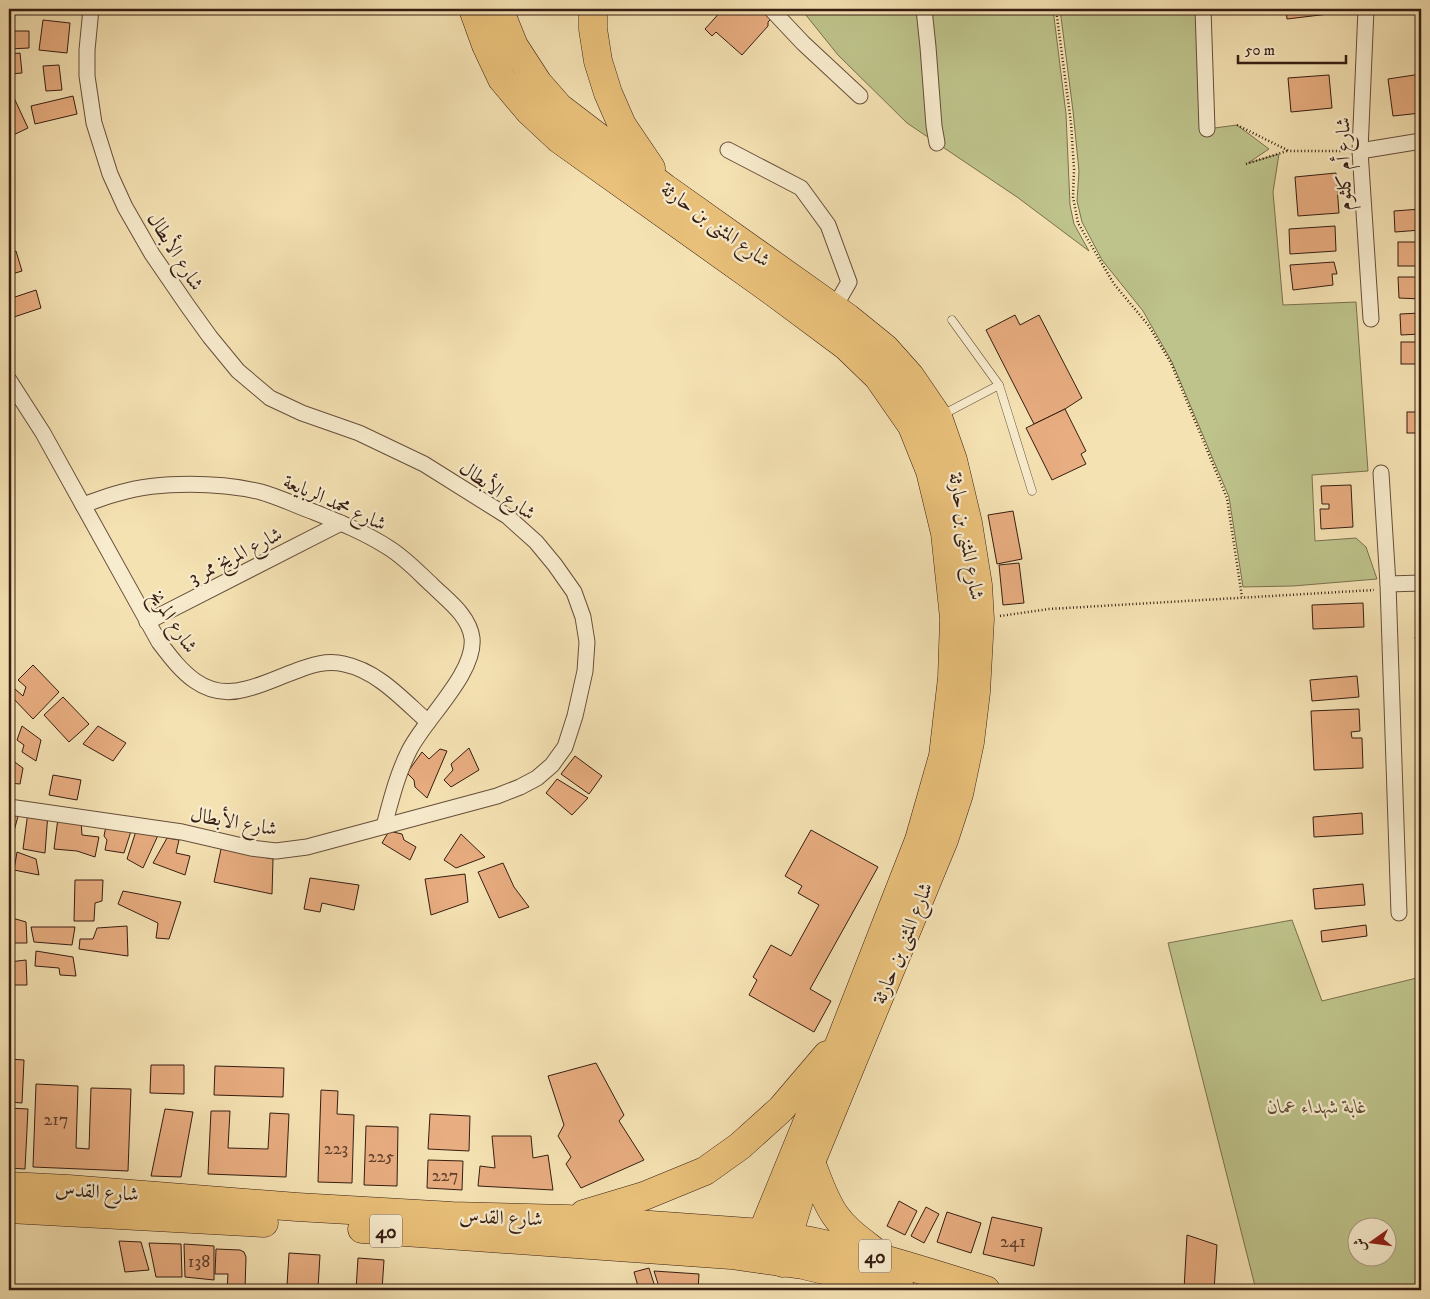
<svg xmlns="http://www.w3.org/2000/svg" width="1430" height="1299" viewBox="0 0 1430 1299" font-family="'IM FELL DW Pica',Amiri,serif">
<rect width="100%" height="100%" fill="#f5e2b3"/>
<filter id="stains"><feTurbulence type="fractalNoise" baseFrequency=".004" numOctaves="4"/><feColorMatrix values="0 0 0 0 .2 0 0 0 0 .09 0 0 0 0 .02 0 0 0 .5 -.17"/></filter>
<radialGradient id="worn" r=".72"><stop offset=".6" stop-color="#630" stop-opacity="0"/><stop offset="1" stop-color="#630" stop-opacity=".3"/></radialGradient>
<!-- green -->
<g fill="#bec38b" stroke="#7a704e" fill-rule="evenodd">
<polygon points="801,9 1053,9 1066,114 1070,205 1074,224 1089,251 1017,197 907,123 838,55"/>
<polygon points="1060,9 1198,9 1207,129 1237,125 1269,149 1248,163 1279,154 1273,192 1283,305 1356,302 1368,471 1312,475 1315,541 1356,538 1366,547 1377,579 1293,586 1243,587 1229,497 1172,362 1143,311 1102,260 1082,222 1077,201 1079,171 1073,111"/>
<path d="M 1292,920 L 1322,1001 L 1421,977 L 1421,1290 L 1256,1290 L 1168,943 ZM 1388,1226 L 1388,1256 L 1358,1256 L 1358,1226 Z"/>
</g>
<!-- building -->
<g fill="#e8ad80" stroke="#361d12">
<polygon points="723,9 762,9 772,18 768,22 768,26 742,55 716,32 712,36 705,29"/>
<polygon points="1286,9 1336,9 1337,13 1287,19"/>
<polygon points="43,20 70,23 67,53 39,50"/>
<polygon points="9,31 29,31 29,48 9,49"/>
<polygon points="20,53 22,73 9,74 9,54"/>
<polygon points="59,65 62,90 46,91 43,66"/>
<polygon points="1421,74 1421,113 1393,116 1388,79"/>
<polygon points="1329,75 1332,108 1291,112 1288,78"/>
<polygon points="9,87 28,128 9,137"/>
<polygon points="73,96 77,114 35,124 31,106"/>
<polygon points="1336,173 1339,213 1298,216 1295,177"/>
<polygon points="1421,209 1421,230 1395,232 1394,211"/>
<polygon points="1335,226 1336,251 1290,254 1289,229"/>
<rect x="1398" y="242" width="23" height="24"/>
<polygon points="16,251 22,271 9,275 9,253"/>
<polygon points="1334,262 1337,274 1332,274 1333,285 1293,290 1290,265"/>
<polygon points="1398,277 1421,277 1421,299 1399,298"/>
<polygon points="36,290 41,308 14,317 9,299"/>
<polygon points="1421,313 1421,334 1401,335 1400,314"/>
<polygon points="1015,315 1020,325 1039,315 1082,398 1065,409 1034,424 986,330"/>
<rect x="1401" y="342" width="20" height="22"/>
<polygon points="1065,409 1086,451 1081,454 1086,464 1052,480 1026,428"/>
<rect x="1407" y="412" width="14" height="21"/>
<polygon points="1351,485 1353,527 1321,529 1320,509 1329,509 1329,504 1322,504 1321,486"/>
<polygon points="1013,511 1022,559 997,564 988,515"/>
<polygon points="1019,563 1024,603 1003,605 999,565"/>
<polygon points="1363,603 1364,627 1313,629 1312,605"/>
<polygon points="1415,637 1421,637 1421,660 1420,660"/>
<polygon points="33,665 59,692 33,719 10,695 15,689 23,696 26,687 18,680"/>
<polygon points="1357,676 1359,697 1312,701 1310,680"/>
<polygon points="63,697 89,724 69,742 44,715"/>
<polygon points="1359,709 1360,731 1351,732 1352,738 1362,738 1363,768 1314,770 1311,711"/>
<polygon points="22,726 41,740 36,761 22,752 24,745 17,740"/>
<polygon points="98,726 126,743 113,761 83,744"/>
<polygon points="469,748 479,770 451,787 444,780 453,770 451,764"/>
<polygon points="440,749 447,751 427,798 415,787 414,780 407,773 422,752 429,759"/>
<polygon points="575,756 602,776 589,794 561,774"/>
<polygon points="9,758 23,768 20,784 9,783"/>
<polygon points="53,775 81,780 77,800 49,795"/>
<polygon points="557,779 588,798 572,815 546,793"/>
<polygon points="9,809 20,809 11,842 9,841"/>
<polygon points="28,812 48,813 45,853 23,849"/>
<polygon points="1362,813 1363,834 1314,837 1313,817"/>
<polygon points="58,818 81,821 82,835 99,837 95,857 77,851 54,849"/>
<polygon points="106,826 132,828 124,853 105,850 107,840 104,836"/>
<polygon points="811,830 878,867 810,989 831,1001 814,1032 749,995 757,980 753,977 771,945 791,956 819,905 798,893 802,886 785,876"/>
<polygon points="136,831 160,831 143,868 127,859"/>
<polygon points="389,831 402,834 404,840 416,847 410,860 382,843"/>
<polygon points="461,834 485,857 456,868 444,860"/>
<polygon points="167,838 179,840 176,853 190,856 185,875 153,863"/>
<polygon points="221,849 273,859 272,894 214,882"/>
<polygon points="17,852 36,859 39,875 14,870"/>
<polygon points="503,863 514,887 529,907 499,918 478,872"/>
<polygon points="465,874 468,902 431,915 425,879"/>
<polygon points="310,878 359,885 354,910 322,903 320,912 304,909"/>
<polygon points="75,880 103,880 102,901 95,903 94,921 74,921"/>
<polygon points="1363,884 1365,905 1315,909 1313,889"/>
<polygon points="123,891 181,902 169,939 156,938 158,923 118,904"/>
<polygon points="9,917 26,922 27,943 9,943"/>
<polygon points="1366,925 1367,936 1322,942 1321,931"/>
<polygon points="127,926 128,956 79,949 80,939 93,939 97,928"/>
<polygon points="31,927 75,927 72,945 34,942"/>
<polygon points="36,951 73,957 76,976 60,975 59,968 35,966"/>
<polygon points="26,960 27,985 9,985 9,962"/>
<polygon points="9,1059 24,1060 22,1103 9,1102"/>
<polygon points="596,1063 624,1115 619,1121 644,1160 581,1188 566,1164 571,1157 558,1136 564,1125 548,1076"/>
<polygon points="151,1065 184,1065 184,1094 150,1093"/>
<polygon points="215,1066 284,1068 283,1097 214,1095"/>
<polygon points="36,1084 78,1086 76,1148 89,1149 91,1088 131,1089 128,1171 33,1167"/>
<polygon points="321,1090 338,1091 337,1114 354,1115 352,1183 318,1182"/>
<polygon points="9,1108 28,1109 25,1169 9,1168"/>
<polygon points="165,1109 193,1112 181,1177 151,1176"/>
<polygon points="211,1111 230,1111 228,1148 268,1149 270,1113 289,1114 286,1177 208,1174"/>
<polygon points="430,1114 470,1116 469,1151 428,1149"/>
<polygon points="366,1126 398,1127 397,1186 364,1185"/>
<polygon points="492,1136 531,1136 533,1158 548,1155 553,1190 478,1186 480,1166 495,1168"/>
<polygon points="428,1160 463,1161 462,1190 427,1188"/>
<polygon points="899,1201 917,1211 905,1235 887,1226"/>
<polygon points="926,1207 939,1214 924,1243 911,1236"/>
<polygon points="947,1212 981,1223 971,1253 937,1242"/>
<polygon points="992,1217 1042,1228 1034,1266 983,1254"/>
<polygon points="1187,1235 1217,1245 1214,1290 1184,1290"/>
<polygon points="119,1241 141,1242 149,1270 125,1272"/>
<polygon points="149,1243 181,1244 182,1277 156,1277"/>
<polygon points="184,1244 214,1246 214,1280 185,1277"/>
<polygon points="216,1249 240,1250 244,1252 246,1257 245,1290 227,1290 228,1274 215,1274"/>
<polygon points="289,1253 320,1255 318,1288 287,1286"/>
<polygon points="358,1258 384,1260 382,1290 356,1290"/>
<polygon points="649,1268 656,1290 639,1290 634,1272"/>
<polygon points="654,1271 699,1274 698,1290 660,1290"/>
</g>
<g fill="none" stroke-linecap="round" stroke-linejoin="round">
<defs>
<g id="lane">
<polyline points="952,320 999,385 1032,491"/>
<polyline points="942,415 999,385"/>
</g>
<g id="street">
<polyline points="771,9 803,43 860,96"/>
<polyline points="924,9 928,47 934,126 937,143"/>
<polyline points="1203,9 1207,129"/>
<polyline points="1366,9 1360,151 1371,319"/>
<polyline points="728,150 801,188 828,225 849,282 834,308"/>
<polyline points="1360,151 1421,141"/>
<path d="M 9,380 L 43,433 L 159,642 C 181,671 204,701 246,689 C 263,685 279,677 296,671 C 311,665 327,660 344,664 C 378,671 403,700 428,722"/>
<polyline points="1381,473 1388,584 1399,913"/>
<path d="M 83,505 C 95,501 107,496 119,493 C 159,481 220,482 261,492 C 279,497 297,506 314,512 C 339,522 366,533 389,548 C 405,558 418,572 432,585 C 447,600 469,615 472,638 C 476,673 424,720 409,751 C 397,775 391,800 384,826"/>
<polyline points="1388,584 1421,583"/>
<polyline points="147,622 341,523"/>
<polyline points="9,807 182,832 251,848 276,851 307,847 497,796 520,787 537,778 552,765 565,747 575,716 585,671 587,642 583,617 574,592 555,565 536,542 507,516 424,464 359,433 302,413 270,398 238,371 210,337 187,305 152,254 125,207 110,174 94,123 87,76 87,50 91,9"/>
</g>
<g id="highway">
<polyline points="473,9 486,45 502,79 529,111 559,139 772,291 846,346 878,377 912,426 930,471 945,533 954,618 952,678 943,756 919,840 842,1037 762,1233 762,1259"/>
<polyline points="499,9 514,46 538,83 559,107 665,188 848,318 885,348 910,376 938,417 953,460 968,523 978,585 980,619 976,692 970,742 959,794 944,840 811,1162 788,1236 783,1263"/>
<polyline points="593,9 593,29 598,61 608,93 622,125 651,168"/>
<path d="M 811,1162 C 818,1180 824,1199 835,1215 C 846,1231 863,1242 878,1254"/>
<path d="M 9,1186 L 68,1189 L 297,1207 L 452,1216 L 567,1219 L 762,1233 C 839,1243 912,1267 986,1290"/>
<polyline points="9,1209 264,1223"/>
<polyline points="584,1214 644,1196 705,1171 740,1146 781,1109 827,1055"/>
<polyline points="362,1229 731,1255 803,1265 875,1282 901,1290"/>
</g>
</defs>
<!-- lane casing -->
<use href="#lane" stroke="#664e3a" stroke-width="9"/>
<!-- street casing -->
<use href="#street" stroke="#664e3a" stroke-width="17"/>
<!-- highway casing -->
<use href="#highway" stroke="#361d12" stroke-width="29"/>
<!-- path -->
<g stroke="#361d12" stroke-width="2.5" stroke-dasharray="1 2.5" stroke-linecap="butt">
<polyline points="1056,9 1071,123 1074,169 1073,197 1078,223 1114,284 1149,326 1171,363 1227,498 1242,597"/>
<polyline points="1237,125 1289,151 1346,151"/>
<polyline points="1246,164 1287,151"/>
<polyline points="1000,616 1049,609 1374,590"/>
</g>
<!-- lane -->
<use href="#lane" stroke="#f8ecce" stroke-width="8"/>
<!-- street -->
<use href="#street" stroke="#f8ecce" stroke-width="15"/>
<!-- highway -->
<use href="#highway" stroke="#eac17a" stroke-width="28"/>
</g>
<g text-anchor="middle" stroke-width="4.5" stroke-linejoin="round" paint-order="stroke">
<!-- number labels -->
<g font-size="18" fill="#62412e">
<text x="56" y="1125">217</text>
<text x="336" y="1154">223</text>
<text x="381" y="1162">225</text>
<text x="445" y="1181">227</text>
<text x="1013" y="1247">241</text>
<text x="199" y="1267">138</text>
</g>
<!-- shield labels -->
<g fill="#f8ecce" stroke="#705b4a" stroke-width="1">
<rect x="370" y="1214.5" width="32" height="33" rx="4"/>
<rect x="859" y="1239.5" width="32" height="33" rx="4"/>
</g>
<g font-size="19" font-weight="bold" fill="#361d12">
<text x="386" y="1238">40</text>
<text x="875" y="1263">40</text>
</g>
<!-- street labels -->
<g font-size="20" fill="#361d12" stroke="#f8ecce">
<text transform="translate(1343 164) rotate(-91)" y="7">شارع أم كلثوم</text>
<text transform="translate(716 224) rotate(36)" y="7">شارع المثنى بن حارثة</text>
<text transform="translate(176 251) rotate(58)" y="7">شارع الأبطال</text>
<text transform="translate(498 490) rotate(35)" y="7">شارع الأبطال</text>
<text transform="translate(335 502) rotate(24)" y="7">شارع محمد الربايعة</text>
<text transform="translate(967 536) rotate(80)" y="7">شارع المثنى بن حارثة</text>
<text transform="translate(235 555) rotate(-27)" y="7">شارع المريخ ممر 3</text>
<text transform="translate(174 621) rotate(57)" y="7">شارع المريخ</text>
<text transform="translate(234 821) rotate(10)" y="7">شارع الأبطال</text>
<text transform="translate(902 943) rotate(-68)" y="7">شارع المثنى بن حارثة</text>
<text transform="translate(97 1191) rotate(4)" y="7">شارع القدس</text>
<text transform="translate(501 1217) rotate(2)" y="7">شارع القدس</text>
</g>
<!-- park labels -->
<g font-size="20" font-style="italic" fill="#5f4f36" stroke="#f8ecce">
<text x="1317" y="1113">غابة شهداء عمان</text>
</g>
</g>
<!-- margin -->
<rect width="1430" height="1299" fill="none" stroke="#f5e2b3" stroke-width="30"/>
<rect x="10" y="10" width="1410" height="1279" fill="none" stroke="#361d12" stroke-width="2.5"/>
<rect x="15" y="15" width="1400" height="1269" fill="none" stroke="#361d12"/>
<!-- north arrow -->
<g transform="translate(1372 1242) rotate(256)"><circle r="24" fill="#f8ecce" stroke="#aa9983"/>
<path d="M0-4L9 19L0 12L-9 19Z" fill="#8f2418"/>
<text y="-8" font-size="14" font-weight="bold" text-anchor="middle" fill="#361d12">ش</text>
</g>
<!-- scale -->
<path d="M1238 55v8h108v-8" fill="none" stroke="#361d12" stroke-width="2.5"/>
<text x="1245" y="55" font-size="15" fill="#361d12" stroke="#f8ecce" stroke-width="4" paint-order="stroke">50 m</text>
<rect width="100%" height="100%" filter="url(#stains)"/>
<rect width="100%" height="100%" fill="url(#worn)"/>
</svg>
